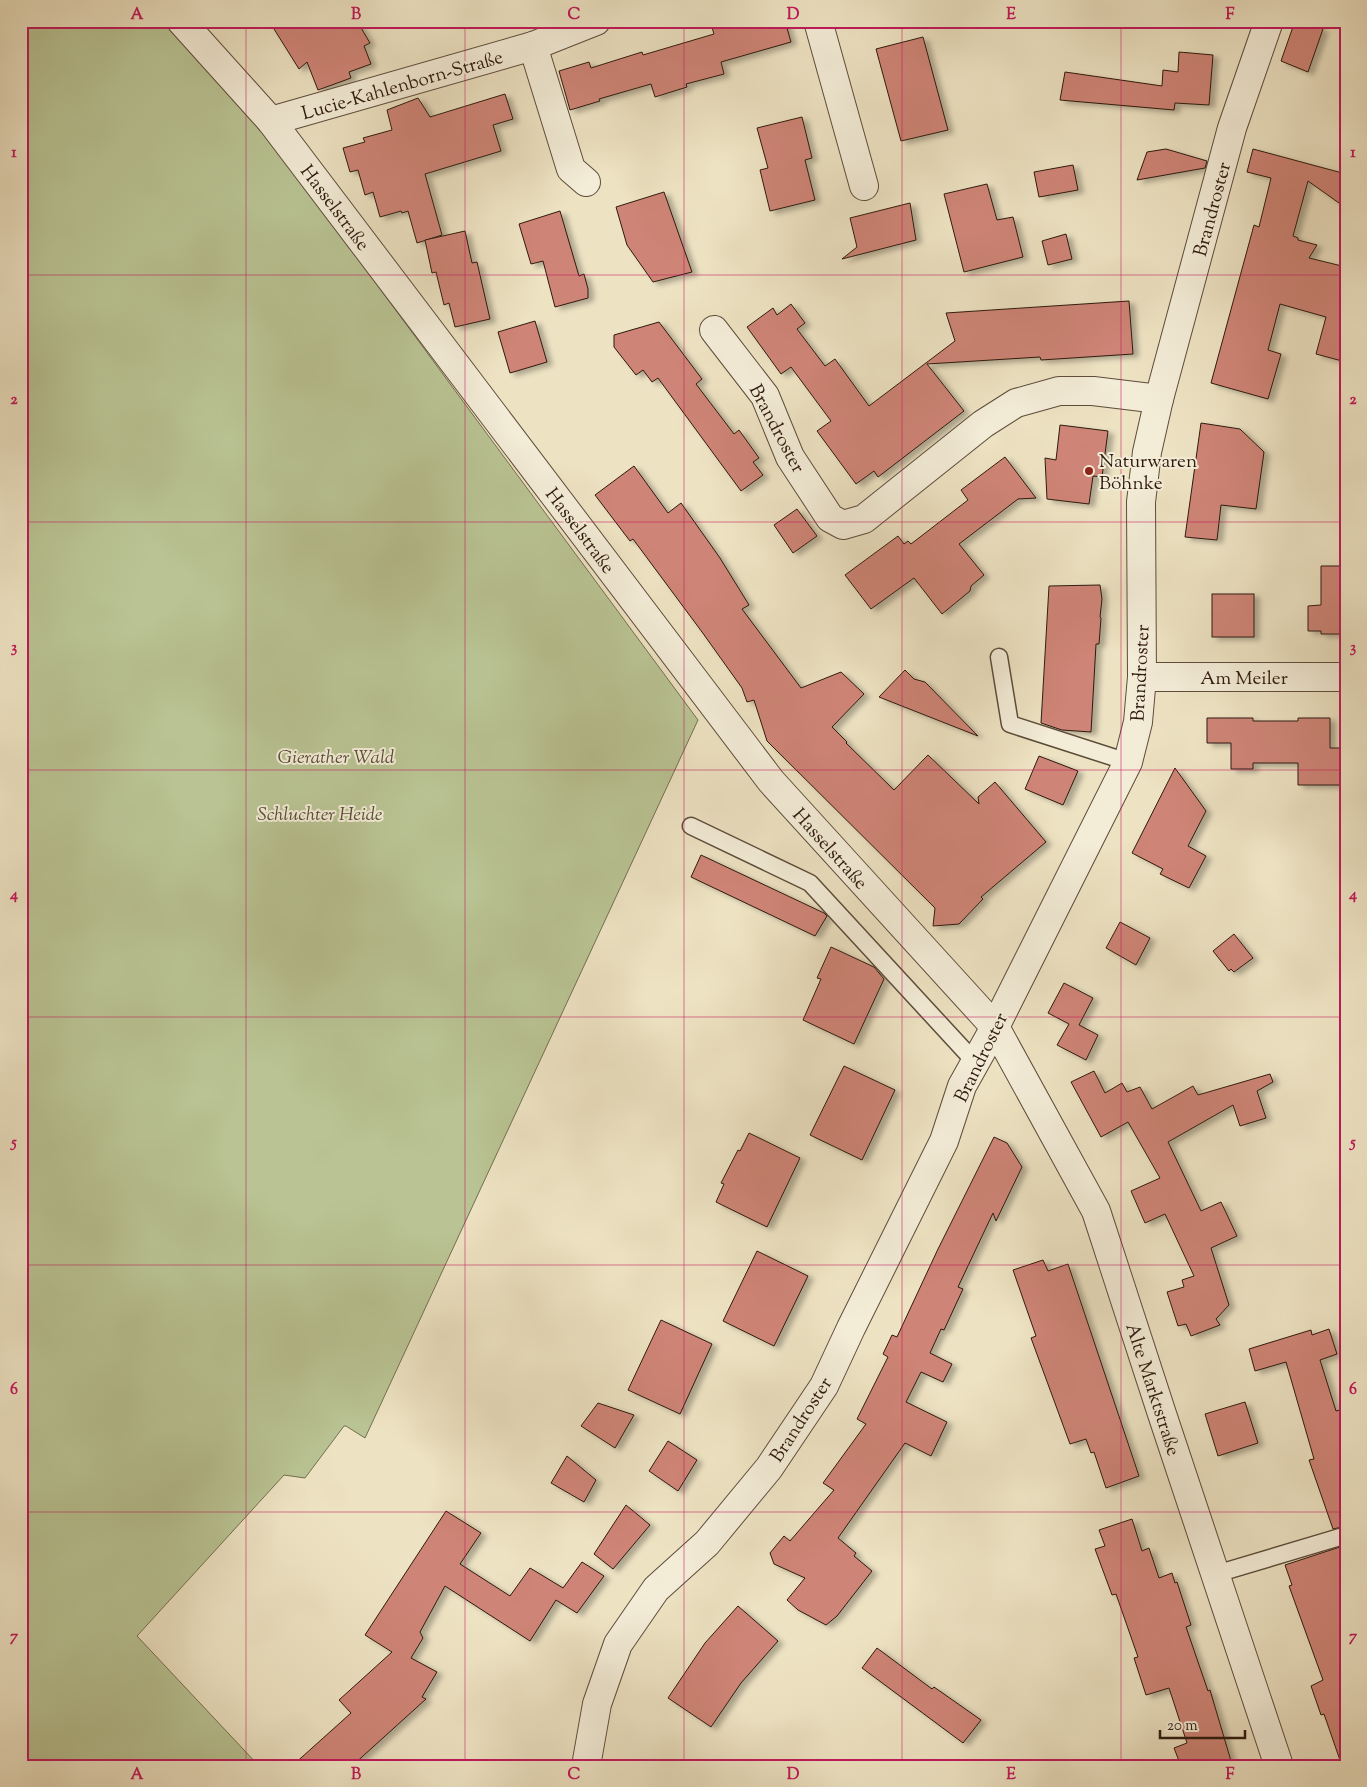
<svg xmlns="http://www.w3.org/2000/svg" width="1367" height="1787" viewBox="0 0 1367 1787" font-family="'Sorts Mill Goudy',serif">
<defs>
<filter id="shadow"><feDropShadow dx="5.5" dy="3" stdDeviation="2.5" flood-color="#0004"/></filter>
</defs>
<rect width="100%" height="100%" fill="#ede2c2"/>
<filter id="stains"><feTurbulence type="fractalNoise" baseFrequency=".004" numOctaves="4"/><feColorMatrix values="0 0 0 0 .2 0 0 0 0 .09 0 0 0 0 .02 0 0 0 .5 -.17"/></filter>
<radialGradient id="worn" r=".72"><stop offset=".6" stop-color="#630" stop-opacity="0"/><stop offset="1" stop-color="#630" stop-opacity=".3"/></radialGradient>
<!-- green -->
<polygon fill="#b9c393" stroke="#746e50" points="21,21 172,21 285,160 698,720 365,1438 346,1426 344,1426 305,1478 284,1475 137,1636 259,1766 21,1766"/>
<!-- building -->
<g fill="#ce8476" stroke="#2e1a0e" filter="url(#shadow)">
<polygon points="269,21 357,21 370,43 364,46 371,64 349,72 351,78 318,90 307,62 299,69"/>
<polygon points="710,21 785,21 791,42 721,62 724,74 686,84 687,87 655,97 651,84 599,99 600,101 570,110 559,71 589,62 591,68 642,52 643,55 714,34"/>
<polygon points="1295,21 1304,21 1323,29 1308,72 1281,61"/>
<polygon points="923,37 948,130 901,141 876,49"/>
<polygon points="1179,52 1213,55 1209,105 1175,103 1174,110 1060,100 1065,72 1162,86 1163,70 1178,72"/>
<polygon points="505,94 513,119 493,125 501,151 425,174 442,235 417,243 408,211 402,213 401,211 380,217 373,192 365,195 358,170 350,172 343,148 365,142 363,138 392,130 387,110 418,98 430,117"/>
<polygon points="802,117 812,158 805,160 815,200 770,211 760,170 768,168 757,128"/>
<polygon points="1166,149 1207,161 1205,168 1137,180 1147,152"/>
<polygon points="1253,149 1346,174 1346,208 1308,181 1293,236 1298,238 1298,240 1317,245 1309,258 1346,267 1346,362 1316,354 1326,317 1280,304 1268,350 1281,354 1268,399 1211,383 1254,225 1259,227 1271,178 1247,172"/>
<polygon points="1073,165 1078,190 1039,197 1034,172"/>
<polygon points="987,184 997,220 1013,217 1023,257 964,272 944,194"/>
<polygon points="664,192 692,272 653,282 627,245 616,207"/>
<polygon points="910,203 916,240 842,259 857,247 850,218"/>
<polygon points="560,211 579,276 584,274 588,289 588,298 555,307 543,261 531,264 519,224"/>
<polygon points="465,231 472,263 477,262 490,319 455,327 449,303 444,305 436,272 432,273 425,240"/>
<polygon points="1066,234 1072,259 1048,265 1042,241"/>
<polygon points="1129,301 1133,354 1041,360 1040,357 927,364 964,411 878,477 874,471 856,484 817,431 831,421 791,367 781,374 747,327 773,308 777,315 791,304 805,323 797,329 825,366 835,359 869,406 955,341 946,313"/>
<polygon points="535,321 547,362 510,373 498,332"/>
<polygon points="659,322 702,379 696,384 734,434 739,430 759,458 753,462 763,475 741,491 658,378 652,382 643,370 636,375 614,347 614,335"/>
<polygon points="1201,423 1240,429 1264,452 1256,509 1221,505 1217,540 1185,537"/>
<polygon points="1060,425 1108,431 1102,477 1093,476 1089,504 1047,499 1045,458 1056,460"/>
<polygon points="1005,457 1036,498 1018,499 959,544 984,575 971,586 970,591 942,614 914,578 871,609 845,575 898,536 904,544 908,541 911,544 968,500 961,490"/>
<polygon points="634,466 668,513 681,503 720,558 749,605 742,609 801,688 841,672 864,694 832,727 847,742 846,743 894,790 928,755 979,804 978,797 995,782 1046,842 981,897 983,899 959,924 933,926 935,908 767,741 754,700 747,702 742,688 702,632 633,539 630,541 595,495"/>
<polygon points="797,509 817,536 793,553 774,525"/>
<polygon points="1321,566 1346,566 1346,634 1321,634 1321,631 1308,631 1308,606 1321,605"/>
<polygon points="1100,585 1102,599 1100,617 1101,618 1099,644 1096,644 1091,732 1062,730 1041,723 1049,586"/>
<rect x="1212" y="594" width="42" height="43"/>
<polygon points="905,670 914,679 925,682 978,736 879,697"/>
<polygon points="1207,718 1253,718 1253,721 1298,721 1298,718 1330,718 1330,748 1346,748 1346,785 1298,785 1298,763 1253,763 1253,769 1231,769 1231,743 1207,743"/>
<polygon points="1039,756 1078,771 1063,805 1025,789"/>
<polygon points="1175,768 1206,811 1188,846 1206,856 1189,888 1160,874 1163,869 1132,853"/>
<polygon points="701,855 824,913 827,916 815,936 691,877"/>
<polygon points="1120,922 1150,938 1136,965 1106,948"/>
<polygon points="1234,934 1253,958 1234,972 1231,969 1229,971 1213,951"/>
<polygon points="831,947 874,967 884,979 854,1044 803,1020 821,979 817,978"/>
<polygon points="1064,983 1093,998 1079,1025 1098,1035 1086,1060 1057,1045 1069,1024 1048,1013"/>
<polygon points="844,1066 895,1090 862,1160 810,1135"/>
<polygon points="1094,1071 1105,1093 1122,1083 1127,1092 1140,1087 1152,1109 1193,1086 1198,1095 1270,1074 1273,1082 1257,1091 1266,1118 1240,1126 1233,1105 1168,1142 1201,1211 1221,1202 1237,1236 1211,1248 1229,1305 1216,1319 1220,1325 1191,1336 1186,1324 1178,1326 1167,1292 1184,1287 1182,1280 1194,1276 1165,1214 1145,1223 1131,1191 1160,1178 1128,1122 1101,1137 1071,1082"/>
<polygon points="749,1133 800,1158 767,1227 716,1202 724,1184 721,1183 738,1150 740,1151"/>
<polygon points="994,1137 1007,1143 1022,1167 996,1221 993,1213 958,1287 963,1289 944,1330 941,1329 930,1353 952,1364 943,1382 921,1372 906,1402 947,1422 931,1456 905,1443 838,1538 856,1553 854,1556 872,1571 837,1616 826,1625 798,1610 787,1600 805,1578 774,1564 770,1553 784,1536 790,1541 834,1490 823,1483 866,1424 857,1419 888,1357 883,1354 892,1335 897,1337 938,1249"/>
<polygon points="757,1251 808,1276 774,1346 723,1321"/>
<polygon points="1043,1260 1048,1271 1068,1264 1139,1476 1106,1488 1094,1452 1091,1453 1086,1439 1070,1444 1031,1338 1036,1336 1013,1270"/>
<polygon points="661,1320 712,1344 680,1414 628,1390"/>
<polygon points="1329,1329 1337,1354 1320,1360 1336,1411 1340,1410 1346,1424 1346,1529 1342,1527 1333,1529 1309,1460 1314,1459 1286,1362 1255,1371 1249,1349 1311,1330 1312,1335"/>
<polygon points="1245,1402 1258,1443 1218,1456 1205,1414"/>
<polygon points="598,1403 634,1415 615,1448 581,1426"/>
<polygon points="668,1441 697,1460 678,1491 649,1471"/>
<polygon points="567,1456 596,1480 584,1502 551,1483"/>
<polygon points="626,1505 650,1525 613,1569 594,1554"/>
<polygon points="446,1511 481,1533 460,1564 510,1596 530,1568 563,1588 582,1562 604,1576 577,1613 556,1600 530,1641 445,1586 420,1632 423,1638 411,1658 437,1672 422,1697 426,1699 352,1766 292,1766 351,1713 339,1700 392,1652 365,1635"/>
<polygon points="1132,1519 1142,1551 1149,1548 1159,1578 1172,1573 1175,1583 1177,1582 1191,1625 1186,1627 1208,1691 1210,1690 1231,1761 1217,1766 1181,1766 1174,1748 1187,1743 1169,1688 1146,1695 1134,1658 1138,1657 1116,1594 1112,1595 1095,1549 1105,1546 1099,1530"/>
<polygon points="1346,1545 1346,1766 1342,1766 1324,1714 1321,1715 1311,1686 1323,1680 1289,1586 1292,1585 1285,1565"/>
<polygon points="738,1606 778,1641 741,1683 711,1727 668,1698 705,1643"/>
<polygon points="877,1648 932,1689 934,1687 981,1720 963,1743 862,1668"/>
</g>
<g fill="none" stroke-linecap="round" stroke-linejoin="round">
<defs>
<g id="service">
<polyline points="999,657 1010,724 1128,762"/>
<polyline points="691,826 810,883 975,1062"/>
<polyline points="1216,1574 1340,1537"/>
</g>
<g id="minor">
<polyline points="181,21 271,121 771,781 995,1027 1096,1211 1162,1414 1279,1766"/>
<polyline points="818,21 864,186"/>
<polyline points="533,46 571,169 586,182"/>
<polyline points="271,121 533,46 596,21"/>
<polyline points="714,330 765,396 790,457 830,518 843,525 864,519 983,424 1016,403 1059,391 1093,391 1159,399"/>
<polyline points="1142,677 1346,677"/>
</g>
<polyline id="tertiary" points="586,1766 597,1704 618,1644 656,1589 707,1543 769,1468 824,1386 851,1328 944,1141 962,1086 995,1027 1128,762 1138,722 1142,677 1141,502 1147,452 1159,399 1232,128 1269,21"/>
</defs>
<!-- service casing -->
<use href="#service" stroke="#5e4c3b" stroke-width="19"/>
<!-- minor casing -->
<use href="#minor" stroke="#5e4c3b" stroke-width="30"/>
<!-- tertiary casing -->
<use href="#tertiary" stroke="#5e4c3b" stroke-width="30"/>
<!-- service -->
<use href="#service" stroke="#f3ecd7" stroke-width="16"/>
<!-- minor -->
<use href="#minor" stroke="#f3ecd7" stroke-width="28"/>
<!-- tertiary -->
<use href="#tertiary" stroke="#f3ecd7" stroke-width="28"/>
</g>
<!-- grid -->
<path fill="none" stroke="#c2185b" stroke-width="1" stroke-opacity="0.55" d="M 246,21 L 246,1766M 465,21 L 465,1766M 684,21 L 684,1766M 902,21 L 902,1766M 1121,21 L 1121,1766M 21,275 L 1346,275M 21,522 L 1346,522M 21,770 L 1346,770M 21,1017 L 1346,1017M 21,1265 L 1346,1265M 21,1512 L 1346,1512"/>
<!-- markers -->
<circle fill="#8f2418" stroke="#f3ecd7" stroke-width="2" cx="1089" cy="471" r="5"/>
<g text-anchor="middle" stroke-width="4" stroke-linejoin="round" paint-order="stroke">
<!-- street labels -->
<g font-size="19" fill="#2e1a0e" stroke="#f3ecd7">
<text transform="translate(402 84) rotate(-16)" y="7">Lucie-Kahlenborn-Straße</text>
<text transform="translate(336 207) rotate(53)" y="7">Hasselstraße</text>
<text transform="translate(1211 209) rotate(-75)" y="7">Brandroster</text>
<text transform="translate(778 428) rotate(62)" y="7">Brandroster</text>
<text transform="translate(581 530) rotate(53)" y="7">Hasselstraße</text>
<text transform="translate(1139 673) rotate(-87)" y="7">Brandroster</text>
<text x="1244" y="684">Am Meiler</text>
<text transform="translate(831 848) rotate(48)" y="7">Hasselstraße</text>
<text transform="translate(980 1057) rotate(-64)" y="7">Brandroster</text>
<text transform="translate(1154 1389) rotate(72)" y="7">Alte Marktstraße</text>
<text transform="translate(800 1419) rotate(-57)" y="7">Brandroster</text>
</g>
<!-- poi labels -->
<g font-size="19" fill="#2e1a0e" stroke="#f3ecd7" text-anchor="start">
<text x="1099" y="467">Naturwaren<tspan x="1099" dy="22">Böhnke</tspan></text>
</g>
<!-- park labels -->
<g font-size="19" font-style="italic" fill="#584d36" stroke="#f3ecd7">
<text x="336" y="763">Gierather Wald</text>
<text x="320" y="820">Schluchter Heide</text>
</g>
</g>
<!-- margin -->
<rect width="1367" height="1787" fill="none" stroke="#ede2c2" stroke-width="55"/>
<!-- scale -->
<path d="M1160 1730v8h85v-8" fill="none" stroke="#2e1a0e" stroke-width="2.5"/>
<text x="1167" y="1730" font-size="15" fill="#2e1a0e" stroke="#f3ecd7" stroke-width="4" paint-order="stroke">20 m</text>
<rect x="28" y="28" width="1312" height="1732" fill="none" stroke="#c2185b" stroke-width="2"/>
<g font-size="16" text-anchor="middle" font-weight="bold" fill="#c2185b">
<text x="137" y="19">A</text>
<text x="356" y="19">B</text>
<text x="574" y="19">C</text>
<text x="793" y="19">D</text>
<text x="1011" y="19">E</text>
<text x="1230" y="19">F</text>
<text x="14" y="157">1</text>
<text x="1353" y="157">1</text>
<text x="14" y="404">2</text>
<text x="1353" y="404">2</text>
<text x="14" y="652">3</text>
<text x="1353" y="652">3</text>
<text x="14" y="899">4</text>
<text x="1353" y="899">4</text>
<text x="14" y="1147">5</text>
<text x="1353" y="1147">5</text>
<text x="14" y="1394">6</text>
<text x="1353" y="1394">6</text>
<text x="14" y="1641">7</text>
<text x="1353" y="1641">7</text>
<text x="137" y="1779">A</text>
<text x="356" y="1779">B</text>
<text x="574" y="1779">C</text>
<text x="793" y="1779">D</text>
<text x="1011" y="1779">E</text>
<text x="1230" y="1779">F</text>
</g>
<rect width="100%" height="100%" filter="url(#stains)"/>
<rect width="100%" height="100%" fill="url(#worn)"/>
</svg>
